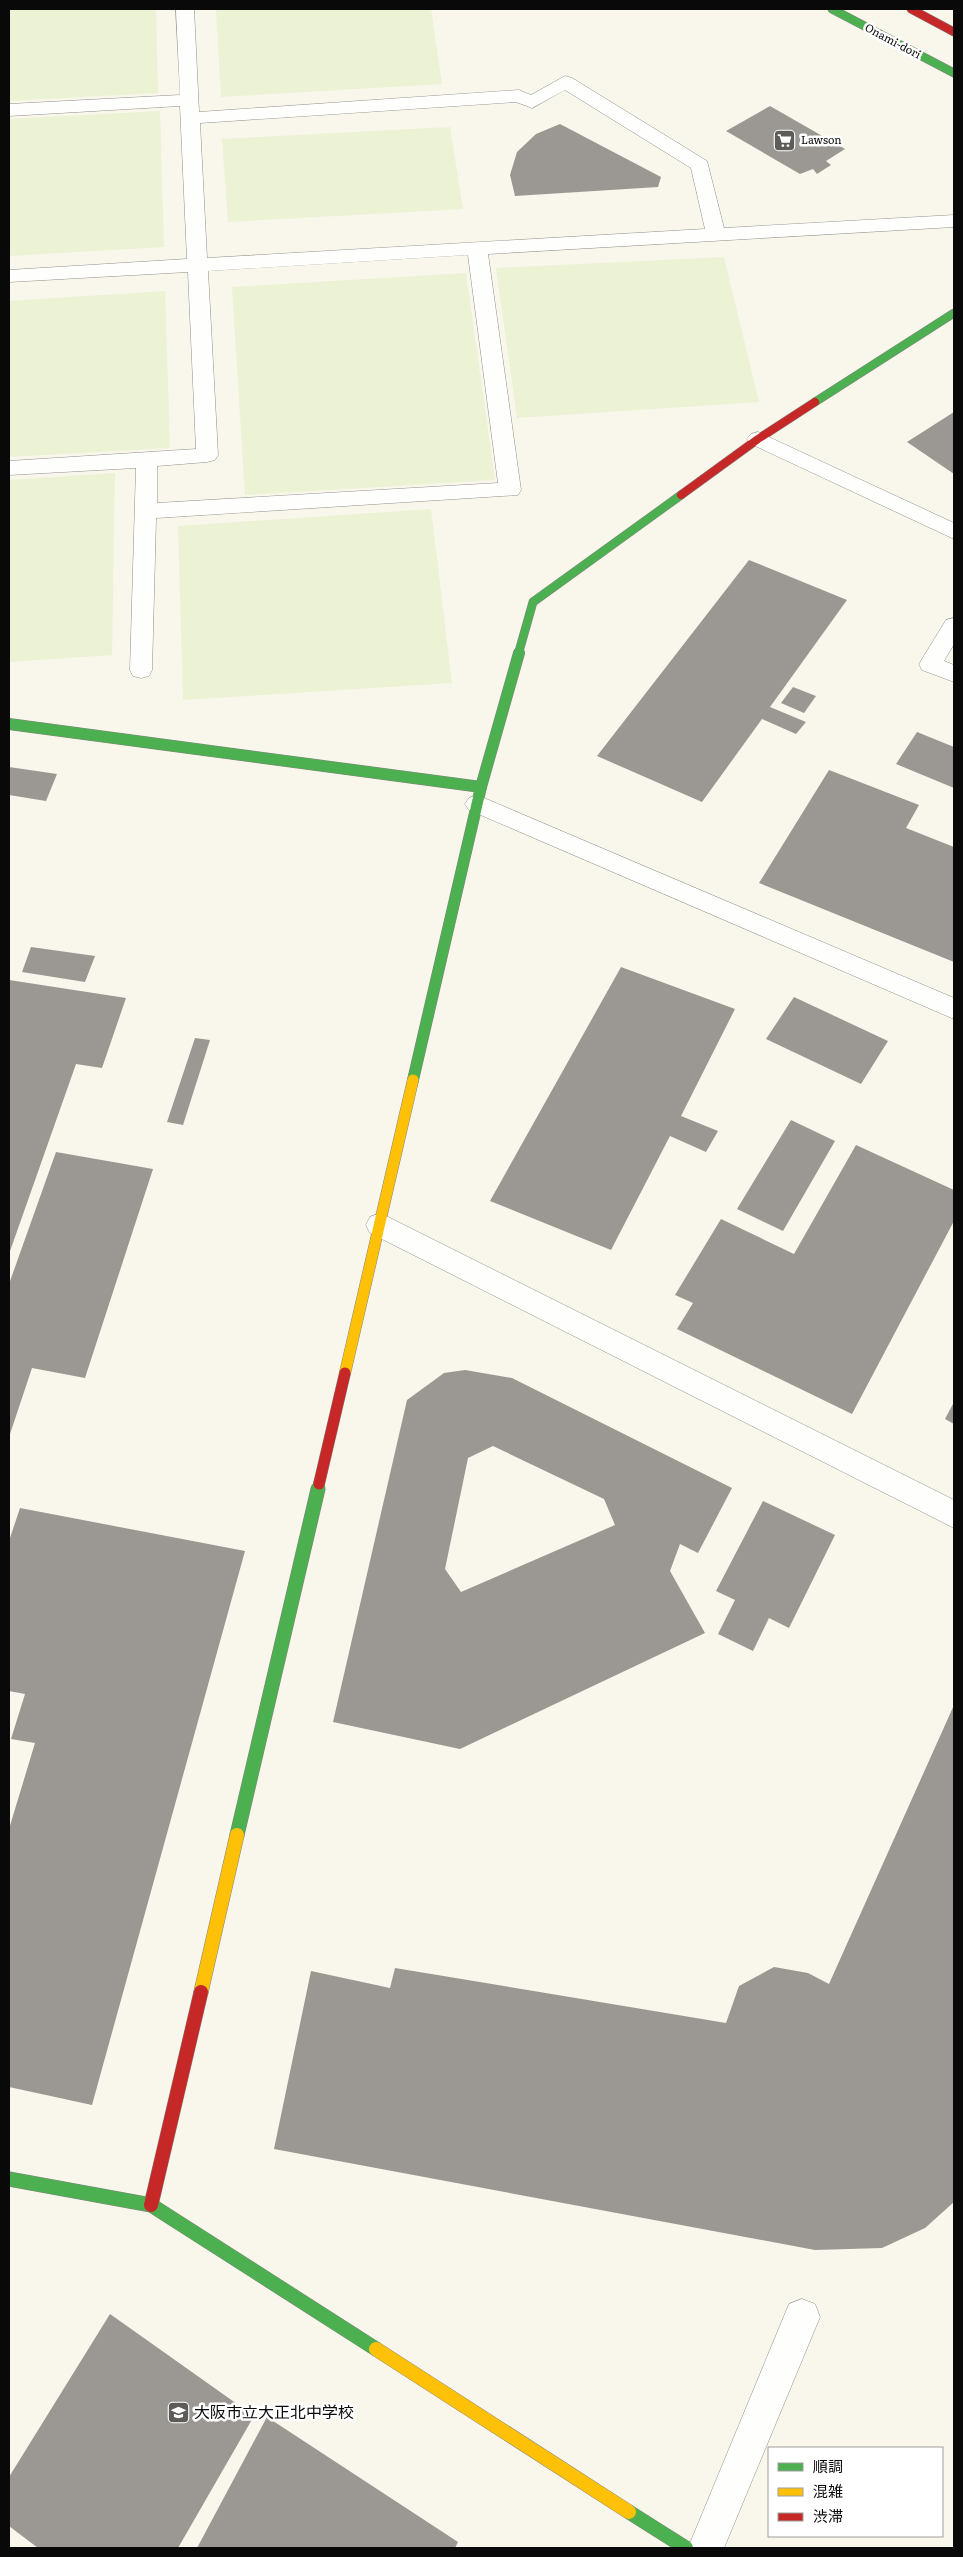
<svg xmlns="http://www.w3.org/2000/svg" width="963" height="2557" viewBox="0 0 963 2557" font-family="Literata,'Noto Sans JP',serif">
<rect width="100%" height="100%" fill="#f9f6ec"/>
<!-- pitch -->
<g fill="#ebf3d4">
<polygon points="9,9 156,9 158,93 9,101"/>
<polygon points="216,9 431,9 442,84 221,97"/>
<polygon points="160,111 164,247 9,256 9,119"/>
<polygon points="450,127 463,209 228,222 222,139"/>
<polygon points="724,257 759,402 517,418 496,268"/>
<polygon points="466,273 495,480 245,495 232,287"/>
<polygon points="165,291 170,448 9,457 9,301"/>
<polygon points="115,473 112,655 9,662 9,480"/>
<polygon points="431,509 452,683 183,700 178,526"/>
</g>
<!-- building -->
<g fill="#9b9893" fill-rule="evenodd">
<polygon points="770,106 845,149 826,161 831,165 817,174 813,169 800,174 726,131"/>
<polygon points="560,124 661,177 658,187 515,196 510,175 517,152 536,134"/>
<polygon points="954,412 954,474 907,442"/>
<polygon points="749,560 847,600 770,707 806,722 796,734 762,719 702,802 597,756"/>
<polygon points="793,687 816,696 804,713 781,703"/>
<polygon points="917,732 954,747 954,788 896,764"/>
<polygon points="9,767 57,774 46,801 9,795"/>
<polygon points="829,770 919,805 906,828 954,847 954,962 759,883"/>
<polygon points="31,947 95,956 85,982 22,972"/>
<polygon points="621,967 735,1009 681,1116 718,1131 706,1152 670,1136 611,1250 490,1201"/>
<polygon points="9,980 126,998 102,1068 76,1064 9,1254"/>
<polygon points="794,997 888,1041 861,1084 766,1039"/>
<polygon points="195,1038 210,1040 183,1125 167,1122"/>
<polygon points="791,1120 835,1141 783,1231 737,1209"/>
<polygon points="856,1145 954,1190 954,1221 852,1414 677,1329 693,1303 675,1295 721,1219 794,1254"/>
<polygon points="56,1152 153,1169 85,1378 32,1368 9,1437 9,1284"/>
<path d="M 465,1370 L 512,1378 L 732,1488 L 698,1553 L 680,1544 L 670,1571 L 705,1633 L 460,1749 L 333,1722 L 407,1400 L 444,1373 ZM 493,1446 L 604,1499 L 615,1525 L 461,1592 L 445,1569 L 468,1458 Z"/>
<polygon points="954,1402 954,1424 945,1419"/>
<polygon points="763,1501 835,1535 789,1628 769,1618 753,1651 718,1634 735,1600 716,1591"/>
<polygon points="20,1508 245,1551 92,2105 9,2087 9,1829 35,1743 11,1739 25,1694 9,1691 9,1541"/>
<polygon points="954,1705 954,2202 925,2228 882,2248 815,2250 274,2149 311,1971 390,1988 395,1968 726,2023 739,1986 774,1967 808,1973 829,1984"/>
<polygon points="110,2314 254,2416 178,2548 38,2548 9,2526 9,2477"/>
<polygon points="267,2417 458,2542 455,2548 197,2548"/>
</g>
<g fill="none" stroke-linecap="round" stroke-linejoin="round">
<defs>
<g id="lane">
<path d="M 176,9 L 194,9 L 199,112 L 519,90 L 531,95 L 565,76 L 572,78 L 707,161 L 724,228 L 954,215 L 954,227 L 488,254 L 521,490 L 518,495 L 156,518 L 152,670 L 149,676 L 141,678 L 133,676 L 130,670 L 136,468 L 9,475 L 9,461 L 196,449 L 188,272 L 9,282 L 9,270 L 187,259 L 180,106 L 9,116 L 9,104 L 180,95 ZM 565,90 L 691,168 L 705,229 L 207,258 L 200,123 L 516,102 L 532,108 ZM 468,255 L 498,483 L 157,503 L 157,466 L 207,462 L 215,460 L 218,455 L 208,271 Z"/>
<polygon points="954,618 954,644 944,661 954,665 954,682 922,670 919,664 946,620"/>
<polygon points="802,2299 815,2304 820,2317 724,2548 688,2548 789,2304"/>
</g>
<g id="street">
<polygon points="758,432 954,523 954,539 751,444 747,439 751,434"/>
<polygon points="477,795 954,998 954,1019 469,810 465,804 469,798"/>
<polygon points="380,1213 954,1500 954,1528 370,1233 366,1225 370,1217"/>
</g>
<g id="fast-far2">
<polyline points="832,9 954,73"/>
<polyline points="815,402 954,313"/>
<polyline points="518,655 533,602 681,495"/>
</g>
<g id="fast-far1">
<polyline points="9,724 481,787"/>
<polyline points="413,1080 481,787 519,653"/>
<polyline points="318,1490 319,1484"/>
</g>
<g id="fast">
<polyline points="237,1835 318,1489"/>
<polyline points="9,2179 151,2205 376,2349"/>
<polyline points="629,2512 686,2548"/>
</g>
<polyline id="slow-far1" points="345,1373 413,1080"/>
<g id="slow">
<polyline points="201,1992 237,1835"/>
<polyline points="376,2349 629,2512"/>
</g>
<g id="jam-far2">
<polyline points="911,9 954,32"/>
<polyline points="681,495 758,439 815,402"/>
</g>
<polyline id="jam-far1" points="319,1484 345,1373"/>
<polyline id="jam" points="151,2205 201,1992"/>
</defs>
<!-- lane casing -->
<use href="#lane" stroke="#91908b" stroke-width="1"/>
<!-- street casing -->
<use href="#street" stroke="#91908b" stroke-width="1"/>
<!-- fast-far2 casing -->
<use href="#fast-far2" stroke="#888682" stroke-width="9"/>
<!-- fast-far1 casing -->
<use href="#fast-far1" stroke="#888682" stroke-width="12"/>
<!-- fast casing -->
<use href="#fast" stroke="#888682" stroke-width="15"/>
<!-- slow-far1 casing -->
<use href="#slow-far1" stroke="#888682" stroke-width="12"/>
<!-- slow casing -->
<use href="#slow" stroke="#888682" stroke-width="15"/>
<!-- jam-far2 casing -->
<use href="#jam-far2" stroke="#888682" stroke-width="9"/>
<!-- jam-far1 casing -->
<use href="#jam-far1" stroke="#888682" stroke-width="12"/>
<!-- jam casing -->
<use href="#jam" stroke="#888682" stroke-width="15"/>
<!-- lane -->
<use href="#lane" fill="#fefefc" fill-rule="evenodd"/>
<!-- street -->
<use href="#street" fill="#fefefc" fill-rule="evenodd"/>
<!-- fast-far2 -->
<use href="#fast-far2" stroke="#4caf50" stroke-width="8"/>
<!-- fast-far1 -->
<use href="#fast-far1" stroke="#4caf50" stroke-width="11"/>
<!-- fast -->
<use href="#fast" stroke="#4caf50" stroke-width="14"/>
<!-- slow-far1 -->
<use href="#slow-far1" stroke="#ffc107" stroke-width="11"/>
<!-- slow -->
<use href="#slow" stroke="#ffc107" stroke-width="14"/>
<!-- jam-far2 -->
<use href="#jam-far2" stroke="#c62828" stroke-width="8"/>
<!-- jam-far1 -->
<use href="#jam-far1" stroke="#c62828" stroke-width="11"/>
<!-- jam -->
<use href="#jam" stroke="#c62828" stroke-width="14"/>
</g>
<!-- icons -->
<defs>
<symbol id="supermarket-square" viewBox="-11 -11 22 22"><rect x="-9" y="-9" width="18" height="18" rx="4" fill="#5d5c58" stroke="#fff"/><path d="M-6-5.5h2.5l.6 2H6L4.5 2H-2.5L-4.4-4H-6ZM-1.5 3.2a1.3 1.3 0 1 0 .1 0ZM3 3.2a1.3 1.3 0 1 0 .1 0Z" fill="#fff"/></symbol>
<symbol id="school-square" viewBox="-11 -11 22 22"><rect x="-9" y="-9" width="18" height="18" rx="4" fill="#5d5c58" stroke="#fff"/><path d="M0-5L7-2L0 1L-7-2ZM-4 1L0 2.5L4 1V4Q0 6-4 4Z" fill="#fff"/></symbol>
</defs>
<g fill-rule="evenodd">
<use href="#supermarket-square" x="772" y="128" width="25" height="25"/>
<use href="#school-square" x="166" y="2400" width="25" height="25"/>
</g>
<g text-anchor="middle" stroke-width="5" stroke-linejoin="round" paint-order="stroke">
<!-- far-street labels -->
<g font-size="11" fill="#090909" stroke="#fff">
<text transform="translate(893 41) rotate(28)" y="4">Onami-dori</text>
</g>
<!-- far-poi labels -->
<g font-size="11" fill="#090909" stroke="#fff" text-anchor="start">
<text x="801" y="144">Lawson</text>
</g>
<!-- near-poi labels -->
<g font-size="16" fill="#090909" stroke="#fff" text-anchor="start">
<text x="194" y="2418">大阪市立大正北中学校</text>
</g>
</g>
<!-- border -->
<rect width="963" height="2557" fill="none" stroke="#090909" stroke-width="20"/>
<!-- legend -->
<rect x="768" y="2447" width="175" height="90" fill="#ffffff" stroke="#9d9d9d"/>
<rect x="778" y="2463" width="25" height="8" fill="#4caf50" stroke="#9d9d9d"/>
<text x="813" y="2472" font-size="15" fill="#090909">順調</text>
<rect x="778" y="2488" width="25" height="8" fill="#ffc107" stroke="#9d9d9d"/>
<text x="813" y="2497" font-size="15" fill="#090909">混雑</text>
<rect x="778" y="2513" width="25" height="8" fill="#c62828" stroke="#9d9d9d"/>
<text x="813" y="2522" font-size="15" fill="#090909">渋滞</text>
</svg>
